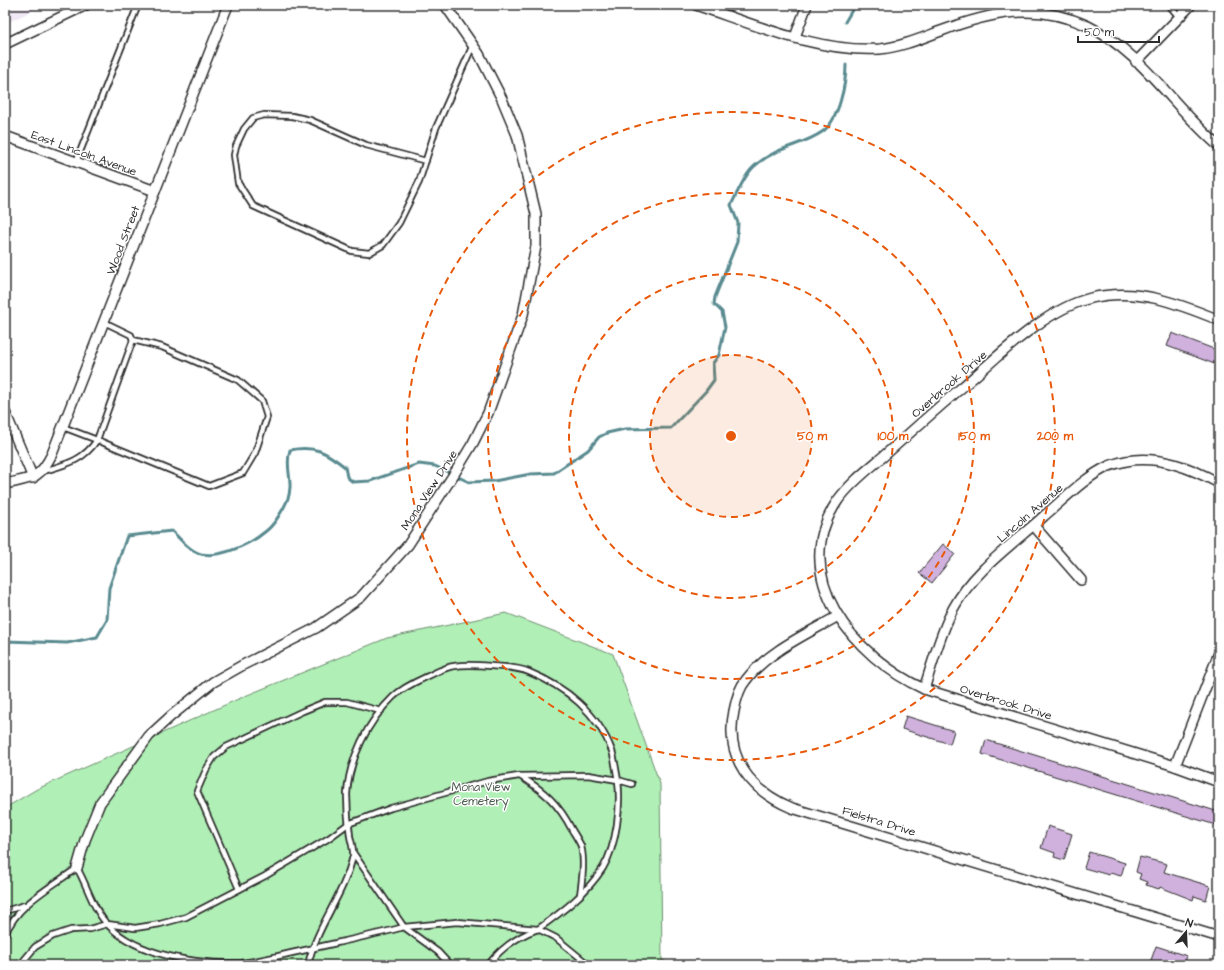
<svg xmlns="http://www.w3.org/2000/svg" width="1224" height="970" viewBox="0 0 1224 970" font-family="'Architects Daughter',sans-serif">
<rect width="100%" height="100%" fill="#fff"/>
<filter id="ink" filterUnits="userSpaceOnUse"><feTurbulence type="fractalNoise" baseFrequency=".025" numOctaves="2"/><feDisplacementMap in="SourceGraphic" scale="8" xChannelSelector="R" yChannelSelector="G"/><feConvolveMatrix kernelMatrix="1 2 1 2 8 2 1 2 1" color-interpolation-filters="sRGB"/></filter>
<g filter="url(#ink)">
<!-- built -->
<polygon fill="#f1e8f5" points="5,5 44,5 5,24"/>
<!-- green -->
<polygon fill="#b0efb6" stroke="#6e8d70" points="506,613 613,654 660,784 662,960 672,965 5,965 5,808 37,789 245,696 387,638"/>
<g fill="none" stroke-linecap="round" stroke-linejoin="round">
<!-- stream -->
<g stroke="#598a8f" stroke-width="3">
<polyline points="845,22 855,5"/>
<path d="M 5,641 L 67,643 L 97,637 L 107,620 L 109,588 L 127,536 L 172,531 C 180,539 190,551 201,554 C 221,558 251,544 266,531 C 274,525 283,510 287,501 C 295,483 284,467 290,450 C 315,445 326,452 345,467 L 347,477 L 353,482 L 370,481 L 419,464 L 435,466 L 469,482 L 494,481 L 531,474 L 554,473 L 588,450 L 599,437 L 607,433 L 625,429 L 671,428 L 706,391 L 714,380 L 713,363 L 719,355 L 725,327 L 722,312 L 714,304 L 715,297 L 737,242 L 738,223 L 731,205 C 738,192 745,173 757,164 C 778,146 802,146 822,132 C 839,121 846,83 846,65"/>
</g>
</g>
<!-- building -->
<g fill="#d0b1dd" stroke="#2b2b2b">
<polygon points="1172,333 1219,351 1217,365 1167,346"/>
<polygon points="943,544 955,554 932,583 919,573"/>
<polygon points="906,716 954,731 950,744 902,729"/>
<polygon points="986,740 1219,812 1219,826 982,754"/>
<polygon points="1048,826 1072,834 1064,860 1054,857 1055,853 1041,848"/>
<polygon points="1089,852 1125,863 1121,876 1110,873 1109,875 1084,868"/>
<polygon points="1140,857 1167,864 1164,872 1210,886 1206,900 1194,896 1193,900 1160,887 1159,889 1146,885 1147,882 1139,879 1141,874 1136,872"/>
<polygon points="1156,946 1187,956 1184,965 1158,965 1150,963"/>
</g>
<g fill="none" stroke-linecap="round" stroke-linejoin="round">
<defs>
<g id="service">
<polyline points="1169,5 1179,17"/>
<polyline points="426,161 366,145 310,120 292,116 264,115 253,118 244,129 236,146 234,155 238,183 253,206 352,251 369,253 383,245 399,223 419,182 436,128 473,45"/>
<polyline points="76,162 138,5"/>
<polyline points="63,427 97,440 133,340 131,335 104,322"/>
<path d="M 44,471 C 67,464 83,461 97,440 L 209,486 L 243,473 L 255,453 L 267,417 L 262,401 L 238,380 L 162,347 L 133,340"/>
<path d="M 520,776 C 544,791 559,804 572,830 C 575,835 579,841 581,846 C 585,862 582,880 580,895"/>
<path d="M 354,854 L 404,927 L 457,922 L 538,929 C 562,912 587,893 603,868 C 617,844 621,807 618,780 L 632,784"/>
<polyline points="239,889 197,791 206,770 214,757 226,747 303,711 325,702 347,702 381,711"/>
<polyline points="5,911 25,905"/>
<path d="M 5,935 C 17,904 51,887 77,868 C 87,885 93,909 107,924 C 137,956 199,965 241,963 C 261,961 281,955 301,951 C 335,943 370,936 404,927 L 438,952 L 450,965"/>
<path d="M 20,965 L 35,947 L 53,936 L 71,930 L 90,929 L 107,924 L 135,928 L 160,924 L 186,917 L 265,876 L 329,838 L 348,824 L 391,808 L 488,781 L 519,776 L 588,775 L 618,780 C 616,771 615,760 612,751 C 598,713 566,687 529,672 C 517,667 504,667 491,666 C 479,665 466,664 454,666 C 445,667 435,673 426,677 C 415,682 402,688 393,697 C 368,721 349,759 347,794 C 347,807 348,822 350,836 C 351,842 354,850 353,856 C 344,895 316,927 308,965"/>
<path d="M 488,965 C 501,948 518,936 538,929 L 556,938 L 589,965"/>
</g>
<g id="minor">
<path d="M 696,5 C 753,24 819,53 880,49 C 901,47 922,38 941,31 C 991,12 1037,2 1088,26 C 1142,52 1174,108 1219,146"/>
<polyline points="795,37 807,5"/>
<polyline points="5,44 86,5"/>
<polyline points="1136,62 1191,5"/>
<polyline points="5,136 155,191"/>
<path d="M 1219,320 C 1177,303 1137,287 1091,298 C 1043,310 997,358 960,389 C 935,410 911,432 886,454 C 870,468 851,482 838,500 C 786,576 855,658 924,689 L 1175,766 L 1219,782"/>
<polyline points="5,412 33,478"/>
<path d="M 5,484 C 32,478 39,480 52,454 L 228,5"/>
<polyline points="1034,526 1081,580"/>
<path d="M 838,616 C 807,634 768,651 746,680 C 739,688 736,700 734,711 C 724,758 751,791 792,808 L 1219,937"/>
<path d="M 924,689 C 933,662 940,634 953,609 C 973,571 1013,544 1044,516 C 1064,499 1085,477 1109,466 C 1114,464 1121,462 1126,461 C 1159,455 1191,468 1219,483"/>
<polyline points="1175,766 1219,653"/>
<polyline points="77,868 85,840 100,803 149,736 171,716 213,682 243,665 316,628 361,597 408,545 456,471 473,443 488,413 523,315 536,246 536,214 517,135 502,99 479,54 445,5"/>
</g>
</defs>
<!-- service casing -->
<use href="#service" stroke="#2b2b2b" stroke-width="8"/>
<!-- minor casing -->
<use href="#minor" stroke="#2b2b2b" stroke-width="12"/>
<!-- service -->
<use href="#service" stroke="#fff" stroke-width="4.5"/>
<!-- minor -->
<use href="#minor" stroke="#fff" stroke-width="9"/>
</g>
</g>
<!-- distance rings -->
<circle cx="731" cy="436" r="81" fill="#e8590c" fill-opacity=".12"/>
<g fill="none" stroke="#e8590c" stroke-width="2" stroke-dasharray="7 5">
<circle cx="731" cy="436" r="81"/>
<circle cx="731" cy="436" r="162"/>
<circle cx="731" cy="436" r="243"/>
<circle cx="731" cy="436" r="324"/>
</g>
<g text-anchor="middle" stroke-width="3" stroke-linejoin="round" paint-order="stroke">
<!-- street labels -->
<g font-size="12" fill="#2b2b2b" stroke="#fff">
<text transform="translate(84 153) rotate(20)" y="4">East Lincoln Avenue</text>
<text transform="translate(123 240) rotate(-69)" y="4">Wood Street</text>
<text transform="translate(949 384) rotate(-41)" y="4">Overbrook Drive</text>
<text transform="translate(429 490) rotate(-57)" y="4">Mona View Drive</text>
<text transform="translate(1030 513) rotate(-41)" y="4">Lincoln Avenue</text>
<text transform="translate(1006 702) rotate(17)" y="4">Overbrook Drive</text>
<text transform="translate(879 821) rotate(17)" y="4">Fielstra Drive</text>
</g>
<!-- park labels -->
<g font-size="12" fill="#4c5c4e" stroke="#fff">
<text x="481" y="791">Mona View<tspan x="481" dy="14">Cemetery</tspan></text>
</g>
</g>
<circle cx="731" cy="436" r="6" fill="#e8590c" stroke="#fff" stroke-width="2"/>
<g font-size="12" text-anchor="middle" font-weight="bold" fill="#e8590c" stroke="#fff" stroke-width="3" stroke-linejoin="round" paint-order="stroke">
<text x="812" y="440">50 m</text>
<text x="893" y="440">100 m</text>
<text x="974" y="440">150 m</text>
<text x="1055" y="440">200 m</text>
</g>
<!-- margin -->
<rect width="1224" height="970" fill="none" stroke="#fff" stroke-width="20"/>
<rect x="10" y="10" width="1204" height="950" fill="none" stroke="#2b2b2b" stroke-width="1.5" filter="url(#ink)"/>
<!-- north arrow -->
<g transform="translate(1186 932) rotate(19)" stroke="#ffffff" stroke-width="3" paint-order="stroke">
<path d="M0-3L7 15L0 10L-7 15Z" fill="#2b2b2b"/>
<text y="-6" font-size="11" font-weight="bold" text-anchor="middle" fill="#2b2b2b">N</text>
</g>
<!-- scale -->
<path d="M1078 36v6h81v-6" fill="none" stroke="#2b2b2b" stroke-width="2"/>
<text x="1084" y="36" font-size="12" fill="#2b2b2b" stroke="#ffffff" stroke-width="3" paint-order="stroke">50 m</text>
</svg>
